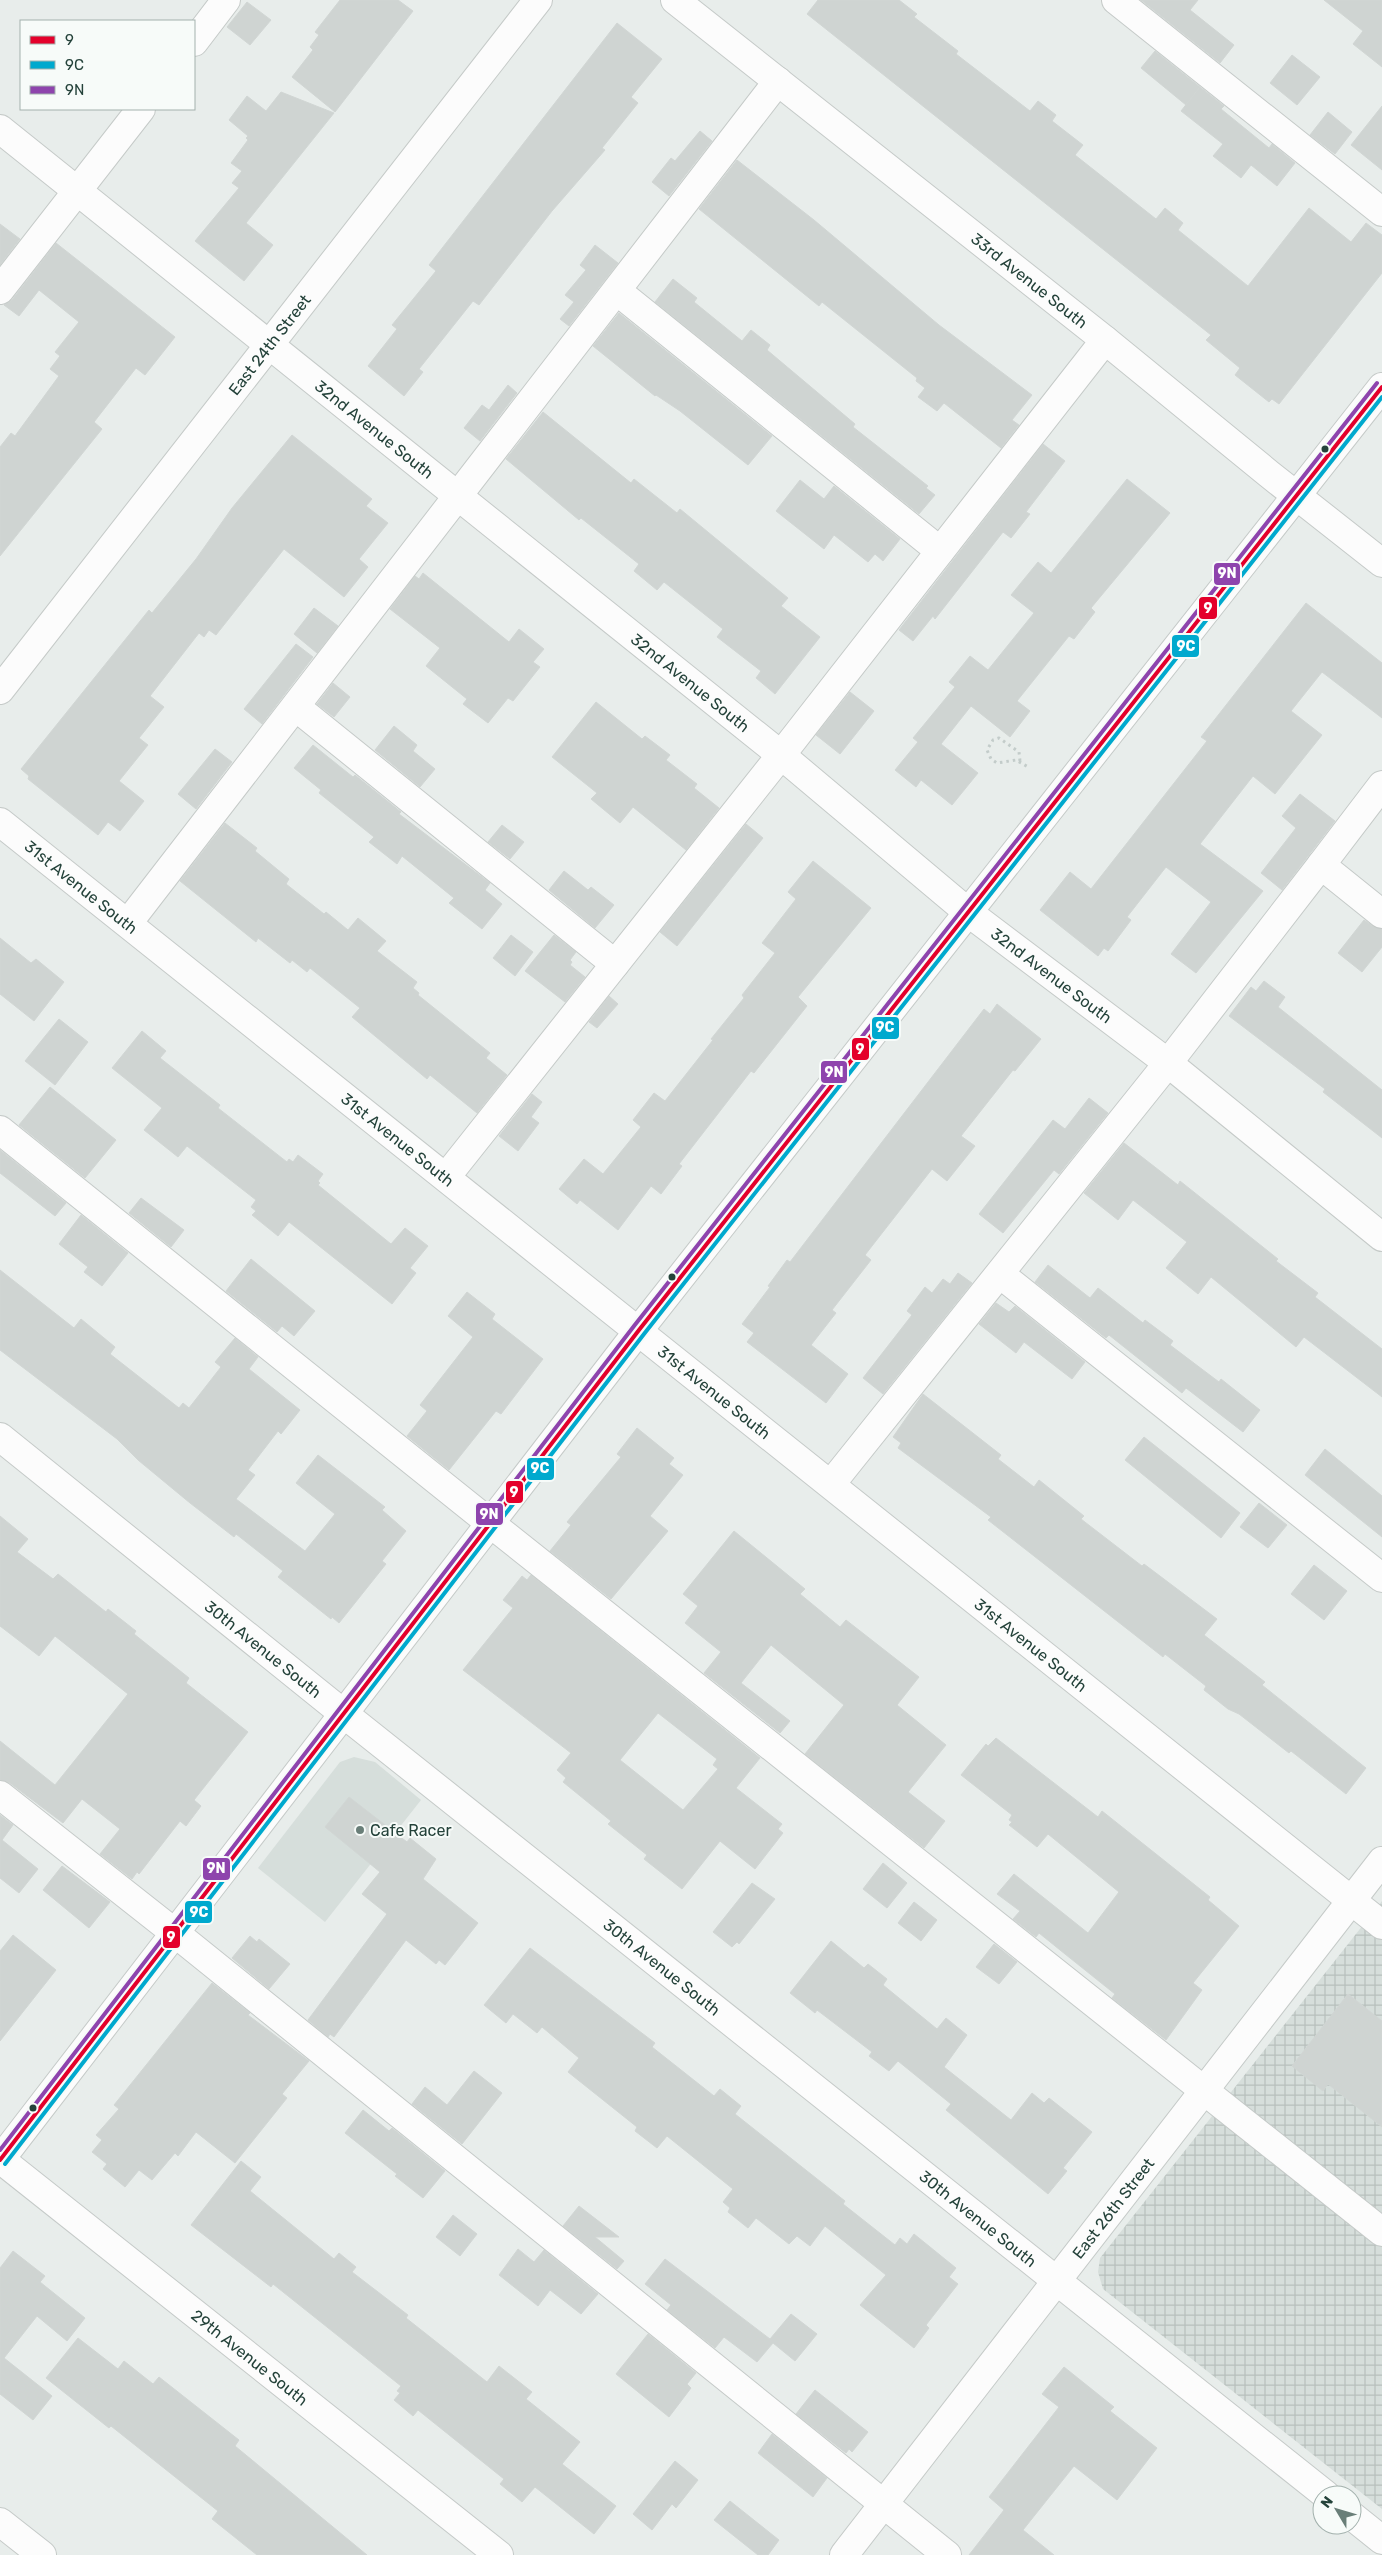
<svg xmlns="http://www.w3.org/2000/svg" width="1382" height="2555" viewBox="0 0 1382 2555" font-family="Rubik,sans-serif">
<defs>
<pattern id="industrial-grid" width="8" height="8" patternUnits="userSpaceOnUse" patternTransform="scale(1.25)"><rect width="8" height="8" fill="#d6dedb"/><path d="M0 4h8M4 0v8" fill="none" stroke="#b8c0bd"/></pattern>
</defs>
<rect width="100%" height="100%" fill="#e8edeb"/>
<!-- built -->
<polygon fill="#d6dedb" points="354,1757 375,1762 421,1800 325,1922 258,1868 340,1762"/>
<!-- industrial -->
<polygon fill="url(#industrial-grid)" points="1382,1901 1382,2509 1103,2289 1098,2272 1100,2258"/>
<!-- building -->
<g fill="#cfd4d2" stroke="#d1d6d4" fill-rule="evenodd">
<polygon points="340,0 398,0 413,11 335,112 292,77 313,50 310,47 319,35 315,32"/>
<polygon points="818,0 899,0 917,14 914,17 958,51 956,54 1030,111 1038,101 1056,115 1052,121 1083,145 1075,155 1156,219 1165,208 1183,223 1178,230 1248,286 1309,208 1351,242 1366,223 1382,235 1382,273 1279,404 1272,399 1269,402 1235,375 1240,368 1206,340 1211,335 807,14"/>
<polygon points="1141,0 1198,0 1190,10 1234,45 1220,63"/>
<polygon points="1324,0 1382,0 1382,67 1353,44 1363,31"/>
<polygon points="247,2 271,20 250,45 227,27"/>
<polygon points="617,23 662,59 631,97 638,103 602,148 605,150 552,211 479,305 473,301 419,369 423,372 404,396 368,366 397,329 392,325 436,271 429,265"/>
<polygon points="1155,51 1200,87 1186,105 1141,68"/>
<polygon points="1292,55 1320,77 1297,105 1270,83"/>
<polygon points="1200,87 1224,106 1221,109 1269,148 1272,144 1295,163 1277,186 1251,165 1241,178 1213,156 1223,144 1181,111"/>
<polygon points="281,92 334,113 246,223 273,245 244,281 195,241 239,188 232,183 242,171 231,163 248,140 246,138 248,136 229,120 247,96 266,111"/>
<polygon points="1382,106 1382,170 1351,145"/>
<polygon points="1328,112 1352,132 1335,154 1310,135"/>
<polygon points="700,131 712,141 669,196 652,182 671,158 675,161"/>
<polygon points="737,160 814,220 939,325 1032,395 1012,420 1019,425 1001,448 944,403 937,411 918,397 925,388 916,381 917,378 822,302 819,306 699,209"/>
<polygon points="0,224 20,239 0,265"/>
<polygon points="56,243 175,337 145,375 136,368 94,422 102,429 0,556 0,447 11,433 15,436 59,376 50,369 60,356 55,352 79,322 39,290 19,316 4,305 12,300"/>
<polygon points="595,245 618,263 569,326 560,319 574,302 565,295 586,270 580,265"/>
<polygon points="673,279 697,298 694,302 742,341 751,330 770,345 767,350 855,424 853,427 928,486 926,488 935,495 919,514 655,302"/>
<polygon points="619,313 772,436 748,465 680,411 656,395 655,396 593,346"/>
<polygon points="508,385 517,393 480,441 464,428 482,405 489,410"/>
<polygon points="543,412 631,483 634,479 677,513 680,509 788,598 781,606 820,637 775,694 756,678 761,671 717,637 723,629 664,582 657,590 634,571 639,564 581,518 579,520 506,459"/>
<polygon points="292,435 372,499 366,506 388,523 359,559 368,567 344,597 284,549 216,635 209,630 204,637 199,633 150,696 164,707 139,738 148,745 119,781 144,801 120,831 108,822 98,835 28,779 29,776 21,769 149,610 152,613 196,559 232,508"/>
<polygon points="1043,444 1065,461 1026,512 1030,514 1011,538 1003,532 935,619 933,616 913,641 899,630"/>
<polygon points="1127,479 1170,513 1091,608 1095,612 1074,639 1069,636 1017,701 1030,711 1010,737 971,706 941,744 978,773 952,805 921,780 916,787 895,770 918,742 913,738 955,687 949,682 970,656 988,670 1034,613 1011,595 1038,562 1051,573"/>
<polygon points="800,480 824,499 834,486 900,539 883,561 875,554 868,562 834,535 824,549 776,511"/>
<polygon points="423,573 509,642 519,629 544,649 533,662 540,667 513,701 508,698 488,723 463,704 467,699 426,666 440,648 390,609 415,576 419,579"/>
<polygon points="1306,603 1382,663 1382,718 1322,672 1291,711 1322,735 1275,794 1253,776 1200,844 1263,891 1196,973 1171,954 1211,902 1166,867 1127,917 1131,920 1108,951 1104,948 1098,956 1040,910 1070,872 1091,889 1207,741 1201,737"/>
<polygon points="314,608 338,626 317,653 294,634"/>
<polygon points="296,644 313,657 262,724 244,709"/>
<polygon points="333,683 350,697 334,717 317,704"/>
<polygon points="850,692 874,711 840,754 816,735"/>
<polygon points="596,702 642,739 645,736 670,755 666,760 697,784 694,788 719,808 686,850 633,807 620,823 591,799 597,793 552,757"/>
<polygon points="394,726 417,745 413,751 435,769 420,787 375,750"/>
<polygon points="313,745 353,777 355,775 401,812 399,814 490,883 485,890 502,904 482,929 449,903 454,898 402,856 397,864 369,842 374,837 319,793 321,790 294,768"/>
<polygon points="215,749 232,762 196,809 178,794"/>
<polygon points="1300,794 1335,821 1282,890 1261,873 1296,828 1282,816"/>
<polygon points="225,823 257,848 255,851 289,879 286,884 324,914 326,912 348,930 358,918 386,941 377,951 417,982 413,988 419,993 418,995 490,1053 486,1058 507,1075 477,1113 430,1075 427,1079 352,1017 360,1008 310,968 307,972 292,960 290,963 258,938 256,942 180,881"/>
<polygon points="746,824 763,838 677,946 660,932"/>
<polygon points="502,825 524,842 510,859 488,842"/>
<polygon points="813,861 871,908 798,997 807,1006 754,1073 751,1071 679,1164 682,1166 661,1194 651,1186 618,1230 580,1200 577,1204 559,1189 584,1159 603,1174 641,1127 633,1120 654,1093 665,1101 713,1040 711,1039 744,998 742,995 775,953 762,943 796,899 788,892"/>
<polygon points="564,871 588,890 591,887 614,905 595,928 549,890"/>
<polygon points="1364,920 1373,926 1382,929 1382,947 1362,972 1338,953"/>
<polygon points="511,935 533,952 515,976 493,958"/>
<polygon points="554,935 576,952 570,960 572,962 570,965 585,977 565,1002 525,971"/>
<polygon points="0,938 31,963 36,959 64,982 34,1021 0,994"/>
<polygon points="1264,981 1285,997 1278,1007 1382,1090 1382,1138 1323,1092 1325,1089 1229,1016 1251,987 1256,991"/>
<polygon points="609,996 618,1004 597,1028 589,1022"/>
<polygon points="997,1004 1041,1039 1015,1071 1013,1070 961,1136 975,1146 947,1181 932,1169 865,1255 871,1260 832,1310 836,1313 811,1345 848,1374 826,1403 747,1342 754,1333 742,1324 770,1287 768,1286 787,1260 790,1262 984,1009 990,1014"/>
<polygon points="59,1019 88,1042 55,1085 25,1061"/>
<polygon points="142,1031 166,1051 160,1058 220,1105 218,1108 287,1162 289,1159 293,1162 298,1155 323,1174 318,1181 320,1183 318,1185 391,1244 405,1228 428,1246 410,1268 416,1273 392,1304 289,1222 278,1236 252,1215 256,1211 251,1207 256,1200 187,1146 178,1157 144,1130 162,1108 112,1068"/>
<polygon points="50,1087 116,1140 85,1178 19,1125"/>
<polygon points="532,1094 542,1102 531,1117 539,1123 518,1151 499,1136"/>
<polygon points="1089,1098 1108,1113 1059,1174 1054,1170 1003,1233 979,1214 1053,1120 1065,1129"/>
<polygon points="1124,1143 1178,1185 1180,1181 1278,1259 1276,1261 1318,1293 1315,1297 1382,1349 1382,1397 1304,1337 1296,1347 1211,1277 1198,1294 1166,1268 1187,1242 1133,1200 1118,1220 1084,1193"/>
<polygon points="0,1150 66,1203 55,1216 0,1173"/>
<polygon points="141,1198 184,1230 171,1247 129,1213"/>
<polygon points="81,1215 128,1253 102,1286 84,1272 88,1267 59,1244"/>
<polygon points="251,1259 315,1311 294,1336 282,1326 277,1332 226,1291"/>
<polygon points="1048,1265 1090,1298 1098,1288 1143,1323 1145,1320 1173,1341 1170,1345 1219,1382 1221,1379 1260,1410 1243,1432 1186,1388 1182,1393 1109,1335 1106,1338 1035,1282"/>
<polygon points="0,1270 74,1328 81,1319 115,1347 110,1354 179,1408 183,1403 189,1408 221,1367 215,1362 235,1338 258,1357 249,1369 300,1410 281,1434 278,1431 248,1470 255,1475 236,1499 305,1551 335,1514 296,1483 318,1455 385,1507 382,1510 406,1531 382,1561 386,1564 339,1623 332,1617 331,1619 278,1577 283,1571 236,1534 234,1537 190,1503 138,1460 117,1439 0,1350"/>
<polygon points="958,1273 972,1283 883,1394 863,1378 912,1315 907,1311 925,1287 932,1293 943,1279 950,1284"/>
<polygon points="467,1292 495,1314 492,1319 543,1359 501,1414 496,1411 449,1470 407,1436 427,1411 420,1405 473,1337 448,1316"/>
<polygon points="996,1303 1009,1312 1015,1306 1085,1362 1072,1379 1024,1342 1016,1353 979,1324"/>
<polygon points="923,1394 1001,1455 998,1459 1034,1487 1039,1480 1084,1516 1081,1519 1142,1566 1144,1564 1217,1619 1204,1635 1265,1682 1262,1685 1366,1768 1346,1794 1291,1751 1289,1753 1239,1714 1228,1709 1204,1690 1206,1686 1165,1654 1163,1657 988,1520 991,1517 898,1448 901,1443 893,1437"/>
<polygon points="637,1428 674,1458 669,1464 683,1475 650,1516 668,1531 611,1599 550,1551 571,1525 567,1522 621,1457 617,1454"/>
<polygon points="1144,1437 1240,1513 1221,1538 1125,1460"/>
<polygon points="1325,1449 1382,1496 1382,1537 1305,1475"/>
<polygon points="1259,1503 1287,1525 1268,1548 1240,1527"/>
<polygon points="0,1516 28,1539 17,1552 53,1579 58,1574 106,1612 108,1609 136,1631 134,1634 189,1678 186,1683 248,1732 194,1800 201,1806 186,1826 180,1821 139,1874 137,1872 132,1879 100,1854 120,1829 82,1799 63,1823 10,1783 0,1780 0,1741 55,1785 128,1694 55,1636 39,1656 0,1626"/>
<polygon points="734,1531 805,1589 800,1594 840,1627 846,1620 919,1677 897,1705 946,1745 908,1792 945,1821 924,1848 805,1754 844,1705 771,1645 741,1683 790,1721 780,1733 704,1673 721,1652 685,1623 698,1606 683,1594"/>
<polygon points="1314,1565 1347,1591 1324,1620 1291,1594"/>
<path d="M 531,1575 L 760,1758 L 736,1788 L 782,1824 L 778,1829 L 783,1833 L 755,1869 L 720,1841 L 682,1889 L 644,1859 L 647,1855 L 608,1824 L 611,1821 L 563,1782 L 566,1778 L 557,1770 L 571,1753 L 463,1670 L 513,1608 L 503,1600 L 522,1576 L 527,1580 ZM 658,1713 L 717,1759 L 713,1765 L 718,1769 L 683,1810 L 620,1760 Z"/>
<polygon points="996,1738 1098,1817 1102,1811 1210,1897 1208,1900 1239,1926 1193,1983 1202,1990 1166,2040 1112,1998 1115,1994 1065,1954 1039,1933 1036,1937 1013,1919 1020,1911 997,1894 1014,1874 1088,1933 1119,1892 1048,1834 1037,1847 1009,1825 1012,1822 1009,1820 1012,1815 961,1775 986,1744 988,1746"/>
<polygon points="349,1797 407,1842 410,1838 436,1859 423,1879 478,1923 445,1965 439,1960 436,1964 406,1940 334,2037 330,2034 328,2037 308,2020 387,1914 362,1894 380,1872 325,1827"/>
<polygon points="0,1815 13,1825 2,1840 38,1869 19,1893 0,1878"/>
<polygon points="883,1863 907,1883 887,1908 863,1889"/>
<polygon points="62,1866 110,1902 89,1928 43,1890"/>
<polygon points="752,1883 775,1899 739,1944 737,1942 732,1947 713,1932"/>
<polygon points="914,1902 937,1920 921,1941 898,1923"/>
<polygon points="13,1935 56,1970 0,2041 0,1951"/>
<polygon points="250,1936 257,1942 259,1939 290,1964 269,1989 232,1958"/>
<polygon points="831,1941 864,1968 868,1964 887,1979 883,1985 937,2029 946,2018 967,2035 944,2067 1011,2120 1032,2093 1044,2103 1049,2098 1092,2132 1063,2168 1067,2171 1048,2194 946,2110 951,2104 898,2061 889,2071 869,2056 872,2052 817,2010 815,2013 790,1993"/>
<polygon points="994,1944 1017,1962 999,1984 976,1967"/>
<polygon points="530,1948 655,2043 652,2047 714,2096 720,2089 741,2106 735,2114 845,2201 843,2204 895,2245 900,2238 907,2244 914,2234 956,2268 949,2277 958,2284 926,2325 929,2328 914,2348 860,2305 886,2275 825,2226 810,2246 797,2236 789,2244 756,2218 748,2228 728,2212 730,2208 723,2202 733,2189 667,2136 657,2148 635,2131 637,2127 568,2072 579,2058 542,2027 537,2033 513,2014 506,2023 484,2005"/>
<polygon points="212,1983 250,2013 248,2015 309,2061 282,2094 287,2098 235,2163 196,2132 178,2156 175,2153 152,2180 139,2170 125,2187 103,2169 107,2164 92,2152 102,2140 96,2135 119,2109 114,2105"/>
<polygon points="1348,1994 1382,2021 1382,2127 1328,2084 1323,2091 1292,2066"/>
<polygon points="474,2071 502,2093 462,2144 412,2104 425,2087 447,2105"/>
<polygon points="363,2110 389,2131 392,2128 445,2171 423,2198 395,2176 397,2174 345,2133"/>
<polygon points="241,2161 261,2177 250,2191 334,2259 339,2253 356,2267 352,2272 408,2315 406,2318 487,2382 499,2366 532,2392 526,2399 580,2442 562,2464 616,2506 594,2534 535,2487 522,2502 500,2484 504,2479 418,2410 413,2416 394,2400 400,2393 397,2391 401,2386 273,2284 271,2287 191,2225"/>
<polygon points="579,2206 619,2237 595,2237 624,2261 617,2269 563,2226"/>
<polygon points="453,2215 477,2234 460,2256 436,2237"/>
<polygon points="518,2249 534,2262 544,2250 598,2294 581,2314 550,2290 538,2306 499,2275"/>
<polygon points="13,2251 45,2276 40,2282 85,2318 67,2341 37,2316 4,2358 52,2396 33,2420 0,2394 0,2268"/>
<polygon points="665,2259 770,2339 791,2314 817,2334 795,2361 773,2343 757,2362 724,2337 715,2348 667,2310 671,2305 645,2284"/>
<polygon points="648,2334 696,2373 687,2384 691,2388 669,2417 616,2374"/>
<polygon points="78,2338 118,2369 124,2361 153,2384 159,2377 239,2440 235,2446 367,2555 257,2555 212,2519 218,2511 111,2426 109,2428 46,2378"/>
<polygon points="1064,2367 1114,2407 1110,2411 1157,2448 1117,2500 1074,2466 1023,2530 1054,2555 969,2555 1004,2510 989,2497 1059,2407 1042,2394"/>
<polygon points="815,2390 868,2432 852,2452 849,2449 846,2453 796,2414"/>
<polygon points="772,2434 827,2478 813,2497 758,2453"/>
<polygon points="675,2461 698,2480 676,2508 672,2504 652,2530 633,2514"/>
<polygon points="730,2501 779,2540 768,2555 758,2555 714,2520"/>
</g>
<g fill="none" stroke-linecap="round" stroke-linejoin="round">
<defs>
<g id="minor">
<path id="s1" d="M 675,0 L 1105,340 L 1269,474 L 1382,563"/>
<polyline points="1116,0 1382,212"/>
<polyline points="194,42 226,0"/>
<path id="s2" d="M 0,129 L 781,755 L 969,913 L 1168,1063 L 1382,1237"/>
<polyline points="0,290 141,109"/>
<polyline points="617,291 940,551"/>
<path id="s3" d="M 0,690 L 538,0"/>
<polyline points="296,707 615,964"/>
<path id="s4" d="M 0,822 L 1382,1925"/>
<polyline points="1321,865 1382,785"/>
<polyline points="128,923 778,81"/>
<polyline points="0,1130 490,1523 1382,2232"/>
<polyline points="446,1177 781,755 1105,340"/>
<polyline points="1000,1274 1382,1578"/>
<path id="s5" d="M 0,1437 L 344,1714 L 1326,2495"/>
<polyline points="831,1484 1168,1063 1321,865 1382,914"/>
<polyline points="0,1795 175,1933 947,2555"/>
<path id="s6" d="M 0,2159 L 499,2555"/>
<polyline points="0,2160 639,1330 1382,387"/>
<polyline points="1352,2516 1382,2540"/>
<polyline points="0,2522 42,2555"/>
<path id="s7" d="M 844,2555 L 1382,1861"/>
</g>
</defs>
<!-- minor casing -->
<use href="#minor" stroke="#c5cac8" stroke-width="30"/>
<!-- path -->
<polyline stroke="#c3ccca" stroke-width="3" stroke-dasharray="2.5 4" stroke-linecap="butt" points="1020,761 1019,752 999,738 993,740 987,750 991,759 997,763 1016,760 1030,768"/>
<!-- minor -->
<use href="#minor" stroke="#fcfcfc" stroke-width="28"/>
<defs>
<polyline id="bus-1" points="0,2160 639,1330 1382,387"/>
<polyline id="bus-2" points="5,2164 644,1334 1382,397"/>
<polyline id="bus-3" points="0,2150 634,1326 1377,383"/>
</defs>
<!-- bus-1 casing -->
<use href="#bus-1" stroke="#f7fbf9" stroke-width="8"/>
<!-- bus-2 casing -->
<use href="#bus-2" stroke="#f7fbf9" stroke-width="8"/>
<!-- bus-3 casing -->
<use href="#bus-3" stroke="#f7fbf9" stroke-width="8"/>
<!-- bus-1 -->
<use href="#bus-1" stroke="#e4002b" stroke-width="4"/>
<!-- bus-2 -->
<use href="#bus-2" stroke="#00a9ce" stroke-width="4"/>
<!-- bus-3 -->
<use href="#bus-3" stroke="#8e44ad" stroke-width="4"/>
</g>
<!-- markers -->
<g fill="#24423a" stroke="#f7fbf9" stroke-width="2">
<circle cx="1325" cy="449" r="4.5"/>
<circle cx="672" cy="1277" r="4.5"/>
<circle cx="33" cy="2108" r="4.5"/>
</g>
<circle fill="#697e78" stroke="#f7fbf9" stroke-width="2" cx="360" cy="1830" r="5"/>
<g text-anchor="middle" stroke-width="4" stroke-linejoin="round" paint-order="stroke">
<!-- street labels -->
<g font-size="16" fill="#24423a" stroke="#f7fbf9">
<text dy="6" stroke="none"><textPath href="#s1" startOffset="452">33rd Avenue South</textPath></text>
<text dy="6" stroke="none"><textPath href="#s3" startOffset="438">East 24th Street</textPath></text>
<text dy="6" stroke="none"><textPath href="#s2" startOffset="480">32nd Avenue South</textPath></text>
<text dy="6" stroke="none"><textPath href="#s2" startOffset="885">32nd Avenue South</textPath></text>
<text dy="6" stroke="none"><textPath href="#s4" startOffset="104">31st Avenue South</textPath></text>
<text dy="6" stroke="none"><textPath href="#s2" startOffset="1350">32nd Avenue South</textPath></text>
<text dy="6" stroke="none"><textPath href="#s4" startOffset="509">31st Avenue South</textPath></text>
<text dy="6" stroke="none"><textPath href="#s4" startOffset="914">31st Avenue South</textPath></text>
<text dy="6" stroke="none"><textPath href="#s4" startOffset="1319">31st Avenue South</textPath></text>
<text dy="6" stroke="none"><textPath href="#s5" startOffset="338">30th Avenue South</textPath></text>
<text dy="6" stroke="none"><textPath href="#s5" startOffset="848">30th Avenue South</textPath></text>
<text dy="6" stroke="none"><textPath href="#s7" startOffset="439">East 26th Street</textPath></text>
<text dy="6" stroke="none"><textPath href="#s5" startOffset="1252">30th Avenue South</textPath></text>
<text dy="6" stroke="none"><textPath href="#s6" startOffset="319">29th Avenue South</textPath></text>
</g>
<!-- poi labels -->
<g font-size="16" fill="#24423a" stroke="#f7fbf9" text-anchor="start">
<text x="370" y="1836">Cafe Racer</text>
</g>
</g>
<g stroke="#f7fbf9" stroke-width="2">
<rect x="1213" y="562" width="28" height="24" rx="5" fill="#8e44ad"/>
<rect x="1198" y="596" width="20" height="24" rx="5" fill="#e4002b"/>
<rect x="1171" y="634" width="29" height="24" rx="5" fill="#00a9ce"/>
<rect x="871" y="1016" width="29" height="24" rx="5" fill="#00a9ce"/>
<rect x="851" y="1037" width="19" height="24" rx="5" fill="#e4002b"/>
<rect x="820" y="1060" width="28" height="24" rx="5" fill="#8e44ad"/>
<rect x="526" y="1457" width="29" height="24" rx="5" fill="#00a9ce"/>
<rect x="505" y="1480" width="19" height="24" rx="5" fill="#e4002b"/>
<rect x="475" y="1502" width="29" height="24" rx="5" fill="#8e44ad"/>
<rect x="202" y="1857" width="29" height="24" rx="5" fill="#8e44ad"/>
<rect x="184" y="1900" width="29" height="24" rx="5" fill="#00a9ce"/>
<rect x="162" y="1925" width="19" height="24" rx="5" fill="#e4002b"/>
</g>
<g font-size="14" text-anchor="middle" font-weight="bold" fill="#fff">
<text x="1227" y="578">9N</text>
<text x="1208" y="613">9</text>
<text x="1186" y="651">9C</text>
<text x="885" y="1032">9C</text>
<text x="860" y="1054">9</text>
<text x="834" y="1077">9N</text>
<text x="540" y="1473">9C</text>
<text x="514" y="1497">9</text>
<text x="489" y="1519">9N</text>
<text x="216" y="1873">9N</text>
<text x="199" y="1917">9C</text>
<text x="171" y="1942">9</text>
</g>
<!-- legend -->
<rect x="20" y="20" width="175" height="90" fill="#f7fbf9" stroke="#a3b1ad"/>
<rect x="30" y="36" width="25" height="8" fill="#e4002b" stroke="#a3b1ad"/>
<text x="65" y="45" font-size="15" fill="#24423a">9</text>
<rect x="30" y="61" width="25" height="8" fill="#00a9ce" stroke="#a3b1ad"/>
<text x="65" y="70" font-size="15" fill="#24423a">9C</text>
<rect x="30" y="86" width="25" height="8" fill="#8e44ad" stroke="#a3b1ad"/>
<text x="65" y="95" font-size="15" fill="#24423a">9N</text>
<!-- north arrow -->
<g transform="translate(1337 2510) rotate(308)"><circle r="24" fill="#f7fbf9" stroke="#a3b1ad"/>
<path d="M0-4L9 19L0 12L-9 19Z" fill="#697e78"/>
<text y="-8" font-size="14" font-weight="bold" text-anchor="middle" fill="#24423a">N</text>
</g>
</svg>
